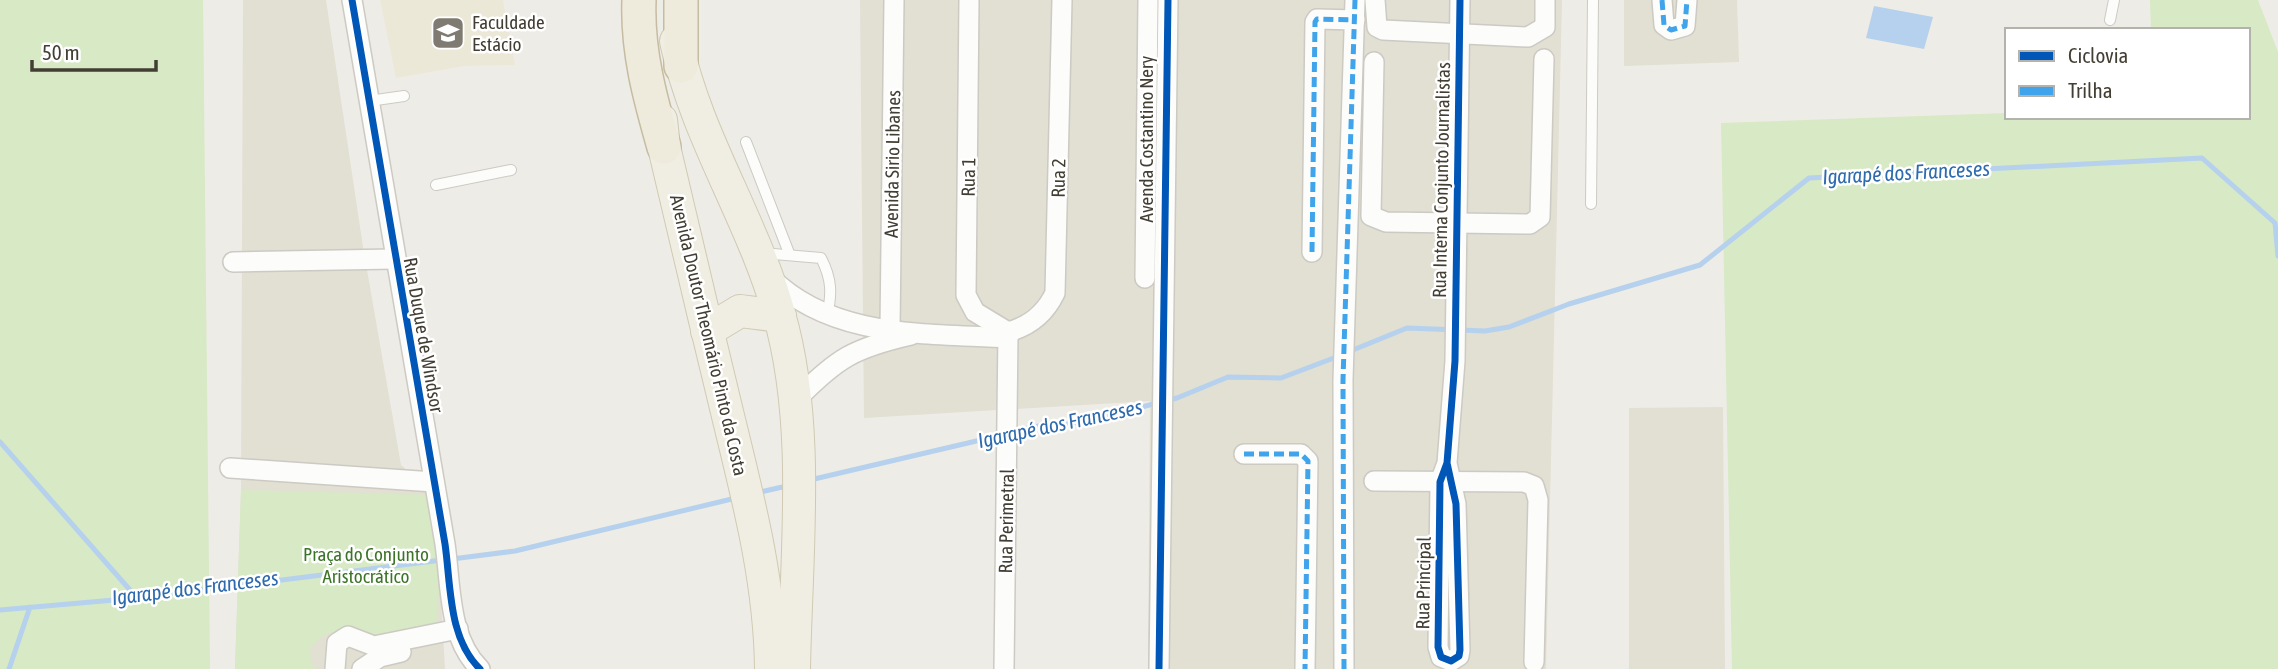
<svg xmlns="http://www.w3.org/2000/svg" width="2278" height="669" viewBox="0 0 2278 669" font-family="'Asap Condensed',sans-serif">
<rect width="100%" height="100%" fill="#eeece6"/>
<!-- residential -->
<g fill="#e2dfd3">
<polygon points="243,0 326,0 363,247 401,465 435,495 445,669 235,669 241,490"/>
<polygon points="860,0 1562,0 1546,669 1148,669 1150,401 864,418"/>
<polygon points="1624,0 1737,0 1739,62 1624,66"/>
<polygon points="1723,407 1725,669 1629,669 1629,408"/>
</g>
<!-- education -->
<polygon fill="#ece8d8" points="380,0 503,0 515,65 464,66 396,78"/>
<!-- green -->
<g fill="#d7e9c5">
<polygon points="0,0 203,0 210,669 0,669"/>
<polygon points="2150,0 2258,0 2278,52 2278,669 1732,669 1721,123 2007,113 2007,117 2248,117 2248,30 2151,30"/>
<path d="M 241,490 L 435,495 L 439,592 L 436,625 L 375,652 C 349,634 336,620 310,648 L 311,661 L 315,669 L 235,669 Z"/>
</g>
<!-- water -->
<polygon fill="#b5d1ed" points="1874,6 1933,17 1924,49 1866,38"/>
<g fill="none" stroke-linecap="round" stroke-linejoin="round">
<!-- stream -->
<g stroke="#b5d1ed" stroke-width="5">
<polyline points="1348,352 1407,328 1485,331 1509,327 1569,304 1700,265 1809,178 2202,158 2275,223 2278,256"/>
<polyline points="1011,432 1039,426 1083,422 1177,398 1228,377 1281,378 1339,356"/>
<polyline points="0,442 137,598"/>
<polyline points="810,480 1002,435"/>
<polyline points="756,493 787,486"/>
<polyline points="452,559 515,551 736,498"/>
<polyline points="0,610 137,598 442,560"/>
<polyline points="9,669 30,607"/>
</g>
<defs>
<g id="service">
<polyline points="2110,20 2114,0"/>
<polyline points="369,101 404,96"/>
<polyline points="746,142 789,253"/>
<polyline points="436,185 511,170"/>
<polyline points="1591,204 1593,0"/>
<path d="M 761,253 L 821,258 C 832,279 832,294 827,316"/>
</g>
<g id="minor">
<path d="M 352,0 L 445,544 C 451,585 448,638 480,669"/>
<polyline points="969,0 966,295 975,312 1008,332"/>
<polyline points="1375,0 1377,27 1383,30 1528,37 1545,27 1545,0"/>
<polyline points="1662,0 1664,25 1671,30 1685,26 1687,0"/>
<polyline points="1374,62 1371,216 1386,222 1530,224 1540,217 1544,59"/>
<polyline points="1312,252 1315,22 1317,19 1355,20"/>
<polyline points="233,262 394,259"/>
<path d="M 770,277 C 832,339 927,333 1008,338"/>
<polyline points="1145,278 1148,0"/>
<polyline points="890,328 894,0"/>
<path d="M 1008,332 C 1030,326 1045,314 1055,293 L 1062,0"/>
<path d="M 796,400 C 837,358 854,348 911,335"/>
<polyline points="1244,454 1301,454 1308,461 1305,669"/>
<polyline points="1447,463 1456,504 1460,650 1459,656 1451,661 1441,657 1438,647 1440,482 1447,463 1455,361 1460,0"/>
<polyline points="230,468 434,482"/>
<polyline points="1374,481 1524,482 1534,486 1538,500 1534,662"/>
<polyline points="335,669 337,643 348,636 374,646 458,629"/>
<polyline points="362,669 380,657 401,652"/>
<polyline points="1004,669 1008,332"/>
<polyline points="1159,669 1168,0"/>
<polyline points="1344,669 1343,380 1355,0"/>
</g>
<g id="primary">
<path d="M 676,41 C 696,137 753,220 779,314 C 811,425 796,554 794,669"/>
<path d="M 661,120 L 664,147 C 684,229 702,310 722,391 C 744,484 770,573 771,669"/>
<polyline points="707,331 740,311 780,316"/>
</g>
<g id="trunk">
<path d="M 639,0 C 637,51 650,98 664,147"/>
<polyline points="681,66 681,0"/>
</g>
</defs>
<!-- service casing -->
<use href="#service" stroke="#cccac3" stroke-width="12"/>
<!-- minor casing -->
<use href="#minor" stroke="#cccac3" stroke-width="22"/>
<!-- primary casing -->
<use href="#primary" stroke="#d0cab3" stroke-width="34"/>
<!-- trunk casing -->
<use href="#trunk" stroke="#c6bca1" stroke-width="36"/>
<!-- service -->
<use href="#service" stroke="#fcfcfb" stroke-width="10"/>
<!-- minor -->
<use href="#minor" stroke="#fcfcfb" stroke-width="19"/>
<!-- primary -->
<use href="#primary" stroke="#f0eee2" stroke-width="32"/>
<!-- trunk -->
<use href="#trunk" stroke="#eeeadc" stroke-width="33"/>
<!-- quiet -->
<g stroke="#3fa4eb" stroke-width="5" stroke-dasharray="10 5" stroke-linecap="butt">
<polyline points="1662,0 1664,25 1671,30 1685,26 1687,0"/>
<polyline points="1312,252 1315,22 1317,19 1355,20"/>
<polyline points="1244,454 1301,454 1308,461 1305,669"/>
<polyline points="1344,669 1343,380 1355,0"/>
</g>
<defs>
<g id="cycleway">
<path d="M 352,0 L 445,544 C 451,585 448,638 480,669"/>
<polyline points="1447,463 1456,504 1460,650 1459,656 1451,661 1441,657 1438,647 1440,482 1447,463 1455,361 1460,0"/>
<polyline points="1159,669 1168,0"/>
</g>
</defs>
<!-- cycleway casing -->
<use href="#cycleway" stroke="#fff" stroke-width="11"/>
<!-- cycleway -->
<use href="#cycleway" stroke="#0057b8" stroke-width="7"/>
</g>
<!-- icons -->
<defs>
<symbol id="university-square" viewBox="-11 -11 22 22"><rect x="-9" y="-9" width="18" height="18" rx="4" fill="#7f7b72" stroke="#fff"/><path d="M0-5L7-2L0 1L-7-2ZM-4 1L0 2.5L4 1V4Q0 6-4 4Z" fill="#fff"/></symbol>
</defs>
<g fill-rule="evenodd">
<use href="#university-square" x="429" y="14" width="38" height="38"/>
</g>
<g text-anchor="middle" stroke-width="5" stroke-linejoin="round" paint-order="stroke">
<!-- poi labels -->
<g font-size="19" fill="#433e33" stroke="#fff" text-anchor="start">
<text x="472" y="29">Faculdade<tspan x="472" dy="22">Estácio</tspan></text>
</g>
<!-- street labels -->
<g font-size="19" fill="#433e33" stroke="#fff">
<text transform="translate(1146 139) rotate(-90)" y="7">Avenda Costantino Nery</text>
<text transform="translate(892 164) rotate(-89)" y="7">Avenida Sirio Libanes</text>
<text transform="translate(968 177) rotate(-89)" y="7">Rua 1</text>
<text transform="translate(1058 178) rotate(-89)" y="7">Rua 2</text>
<text transform="translate(1441 180) rotate(-89)" y="7">Rua Interna Conjunto Journalistas</text>
<text transform="translate(424 335) rotate(80)" y="7">Rua Duque de Windsor</text>
<text transform="translate(709 335) rotate(77)" y="7">Avenida Doutor Theomário Pinto da Costa</text>
<text transform="translate(1006 521) rotate(-89)" y="7">Rua Perimetral</text>
<text transform="translate(1423 583) rotate(-89)" y="7">Rua Principal</text>
</g>
<!-- park labels -->
<g font-size="19" fill="#3c7427" stroke="#fff">
<text x="366" y="561">Praça do Conjunto<tspan x="366" dy="22">Aristocrático</tspan></text>
</g>
<!-- water labels -->
<g font-size="21" font-style="italic" fill="#2d6aae" stroke="#fff">
<text transform="translate(1906 173) rotate(-3)" y="7">Igarapé dos Franceses</text>
<text transform="translate(1060 424) rotate(-12)" y="7">Igarapé dos Franceses</text>
<text transform="translate(195 588) rotate(-7)" y="7">Igarapé dos Franceses</text>
</g>
</g>
<!-- legend -->
<rect x="2005" y="28" width="245" height="91" fill="#ffffff" stroke="#b4b2ad" stroke-width="2"/>
<rect x="2019" y="51" width="35" height="10" fill="#0057b8" stroke="#b4b2ad" stroke-width="2"/>
<text x="2068" y="63" font-size="21" fill="#433e33">Ciclovia</text>
<rect x="2019" y="86" width="35" height="10" fill="#3fa4eb" stroke="#b4b2ad" stroke-width="2"/>
<text x="2068" y="98" font-size="21" fill="#433e33">Trilha</text>
<!-- scale -->
<path d="M32 60v10h124v-10" fill="none" stroke="#433e33" stroke-width="3.5"/>
<text x="42" y="60" font-size="21" fill="#433e33" stroke="#ffffff" stroke-width="5" paint-order="stroke">50 m</text>
</svg>
